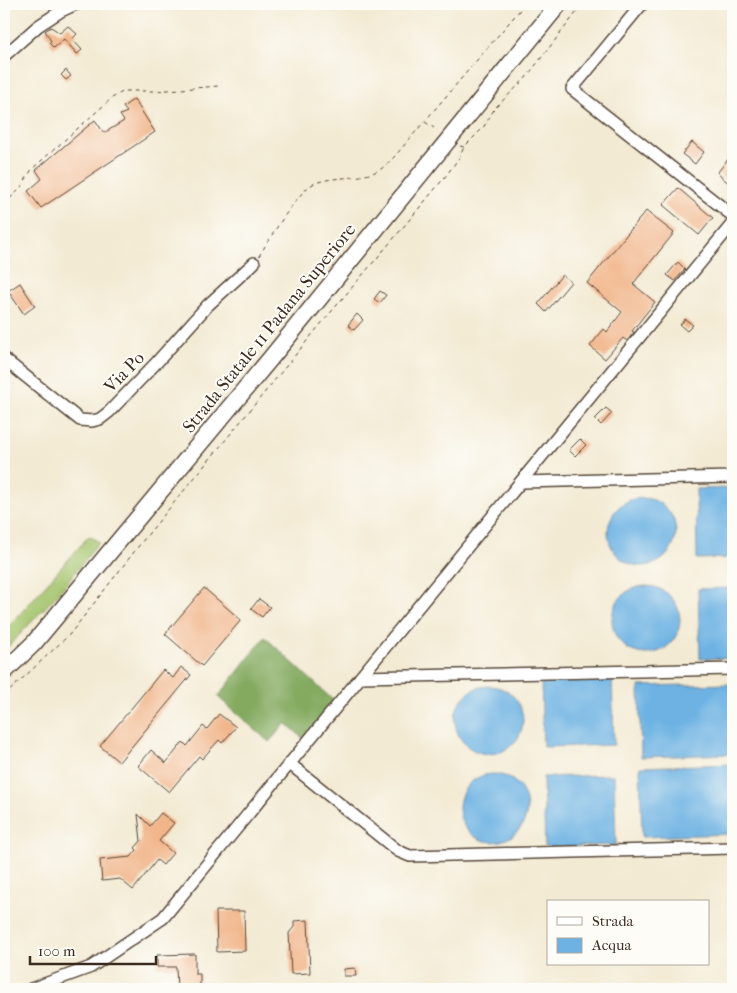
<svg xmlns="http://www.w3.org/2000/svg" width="737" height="993" viewBox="0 0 737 993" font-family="'IM FELL French Canon',serif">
<rect width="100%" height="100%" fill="#fdfcf7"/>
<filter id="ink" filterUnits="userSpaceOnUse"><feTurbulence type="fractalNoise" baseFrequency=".02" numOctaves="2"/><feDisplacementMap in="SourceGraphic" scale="10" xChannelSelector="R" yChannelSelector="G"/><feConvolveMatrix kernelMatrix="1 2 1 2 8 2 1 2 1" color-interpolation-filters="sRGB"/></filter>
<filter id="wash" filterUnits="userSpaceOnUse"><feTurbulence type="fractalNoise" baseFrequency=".0096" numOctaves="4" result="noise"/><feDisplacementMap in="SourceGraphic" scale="20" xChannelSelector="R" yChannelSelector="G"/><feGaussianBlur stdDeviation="1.12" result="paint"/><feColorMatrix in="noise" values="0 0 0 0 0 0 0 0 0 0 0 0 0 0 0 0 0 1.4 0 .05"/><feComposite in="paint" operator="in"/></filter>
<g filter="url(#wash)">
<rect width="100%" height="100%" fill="#f3ead3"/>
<!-- green -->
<polygon fill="#a5c46d" stroke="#707746" points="89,536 99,542 58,594 4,651 4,632"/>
<!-- forest -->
<polygon fill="#84aa60" stroke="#606a3f" points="265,637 335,702 305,740 286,723 269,742 218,697"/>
<!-- water -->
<g fill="#6db2e3" stroke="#546e80">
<polygon points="733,488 733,558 697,559 696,489"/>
<circle cx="642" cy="532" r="34"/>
<circle cx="646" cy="620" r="34"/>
<polygon points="733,588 733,658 700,659 698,589"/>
<polygon points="612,675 614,745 543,747 541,677"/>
<polygon points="733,684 733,754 641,757 639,686"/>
<circle cx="489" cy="720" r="34"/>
<polygon points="733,764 733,834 642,837 640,767"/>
<circle cx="493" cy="808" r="34"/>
<polygon points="614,775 616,845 545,847 543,777"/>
</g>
<g id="blocks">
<!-- building -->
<g fill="#f1b58a">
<polygon points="68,26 77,34 72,39 82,50 77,54 64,39 54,48 49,43 51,41 45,31 51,27 60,33"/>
<polygon points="66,70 71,76 66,80 61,75"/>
<polygon points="134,99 155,132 41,208 28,191 42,179 36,170 95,120 104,133 124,121 120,115 127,112 123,107"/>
<polygon points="692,142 704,152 695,164 682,154"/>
<polygon points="733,153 733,167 730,170 733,172 733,187 717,173"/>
<polygon points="678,188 713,218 699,235 663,205"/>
<polygon points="646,211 674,233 633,284 655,302 632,331 634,332 627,341 623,338 605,359 590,346 604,329 607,332 622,312 587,283"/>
<polygon points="678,262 685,269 675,281 667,275"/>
<polygon points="562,275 571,282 546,312 538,304"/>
<polygon points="20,283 35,306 24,314 8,291"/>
<polygon points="380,291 386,295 380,303 374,299"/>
<polygon points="357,314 363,320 354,330 348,325"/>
<polygon points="685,319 693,325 687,331 680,325"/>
<polygon points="606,408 612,413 601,425 595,419"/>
<polygon points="580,439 586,445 575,456 569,450"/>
<polygon points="204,588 241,620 202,666 165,634"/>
<polygon points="259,599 270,607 262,617 251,609"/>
<polygon points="181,667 191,675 119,762 100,746 163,670 173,678"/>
<polygon points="219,714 236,727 222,743 219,740 202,759 199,756 169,792 138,766 151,750 166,763 183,742 187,746 203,726 207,729"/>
<polygon points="161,813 174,823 159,841 173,853 163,865 157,860 133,890 120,879 102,881 100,860 131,857 137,850 135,848 141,841 138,814 150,826"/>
<polygon points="216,911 244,911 245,951 217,952"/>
<polygon points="308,920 310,973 291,974 289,933 294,927 294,921"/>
<polygon points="195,954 195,974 200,974 200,989 177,989 176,967 157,967 157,955"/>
<polygon points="355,968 356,976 344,976 344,969"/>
</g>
</g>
</g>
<g filter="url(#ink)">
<use href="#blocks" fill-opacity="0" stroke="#574739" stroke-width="1"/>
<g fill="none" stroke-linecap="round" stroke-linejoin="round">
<defs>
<g id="minor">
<polyline points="642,4 572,89 733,216"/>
<polyline points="4,56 38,26 61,11 76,4"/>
<polyline points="4,359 80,420 92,421 100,419 109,412 157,362 208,305 254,263"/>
<polyline points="521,482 733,477"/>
<polyline points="361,677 733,669"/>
<polyline points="290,764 398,851 410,856 733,848"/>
<polyline points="31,989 91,967 163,918 733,223"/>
</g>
<polyline id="highway" points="4,672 34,643 270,359 559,4"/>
</defs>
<!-- minor casing -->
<use href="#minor" stroke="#574739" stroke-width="14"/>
<!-- highway casing -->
<use href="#highway" stroke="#574739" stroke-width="19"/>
<!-- path -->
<g stroke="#574739" stroke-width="1" stroke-dasharray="4 4" stroke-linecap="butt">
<polyline points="425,122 434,128"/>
<polyline points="460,146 464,147 483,128 495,108 525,79 583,4"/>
<polyline points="4,204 20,189 32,169 112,98 124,91 155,91 219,86"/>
<path d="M 259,256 C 269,240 298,191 313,184 C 333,175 361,181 381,169 C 386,165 391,160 395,156 L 525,4"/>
<polyline points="4,696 70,634 145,538 320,325 400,231 445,177 459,158 464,147"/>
</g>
<!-- minor -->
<use href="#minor" stroke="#fff" stroke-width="11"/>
<!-- highway -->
<use href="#highway" stroke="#fff" stroke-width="16"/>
</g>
</g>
<g text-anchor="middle" stroke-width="4" stroke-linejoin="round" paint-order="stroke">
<!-- street labels -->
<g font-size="18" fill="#3b2a1e" stroke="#fdfcf7">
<text transform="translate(269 328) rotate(-51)" y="6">Strada Statale 11 Padana Superiore</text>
<text transform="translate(124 372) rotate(-46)" y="6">Via Po</text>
</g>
</g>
<!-- margin -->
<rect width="737" height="993" fill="none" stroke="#fdfcf7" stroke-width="20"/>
<!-- legend -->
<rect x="547" y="900" width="162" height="65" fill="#fdfcf7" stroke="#afa8a0"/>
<rect x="557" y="917" width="25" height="8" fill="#ffffff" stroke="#afa8a0"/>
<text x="592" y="926" font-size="15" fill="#3b2a1e">Strada</text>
<rect x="557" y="938" width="25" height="15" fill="#6db2e3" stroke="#afa8a0"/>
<text x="592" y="950" font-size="15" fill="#3b2a1e">Acqua</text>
<!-- scale -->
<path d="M30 956v8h126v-8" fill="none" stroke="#3b2a1e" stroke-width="2.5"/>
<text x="38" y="956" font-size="15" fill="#3b2a1e" stroke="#fdfcf7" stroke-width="4" paint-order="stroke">100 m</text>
</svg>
